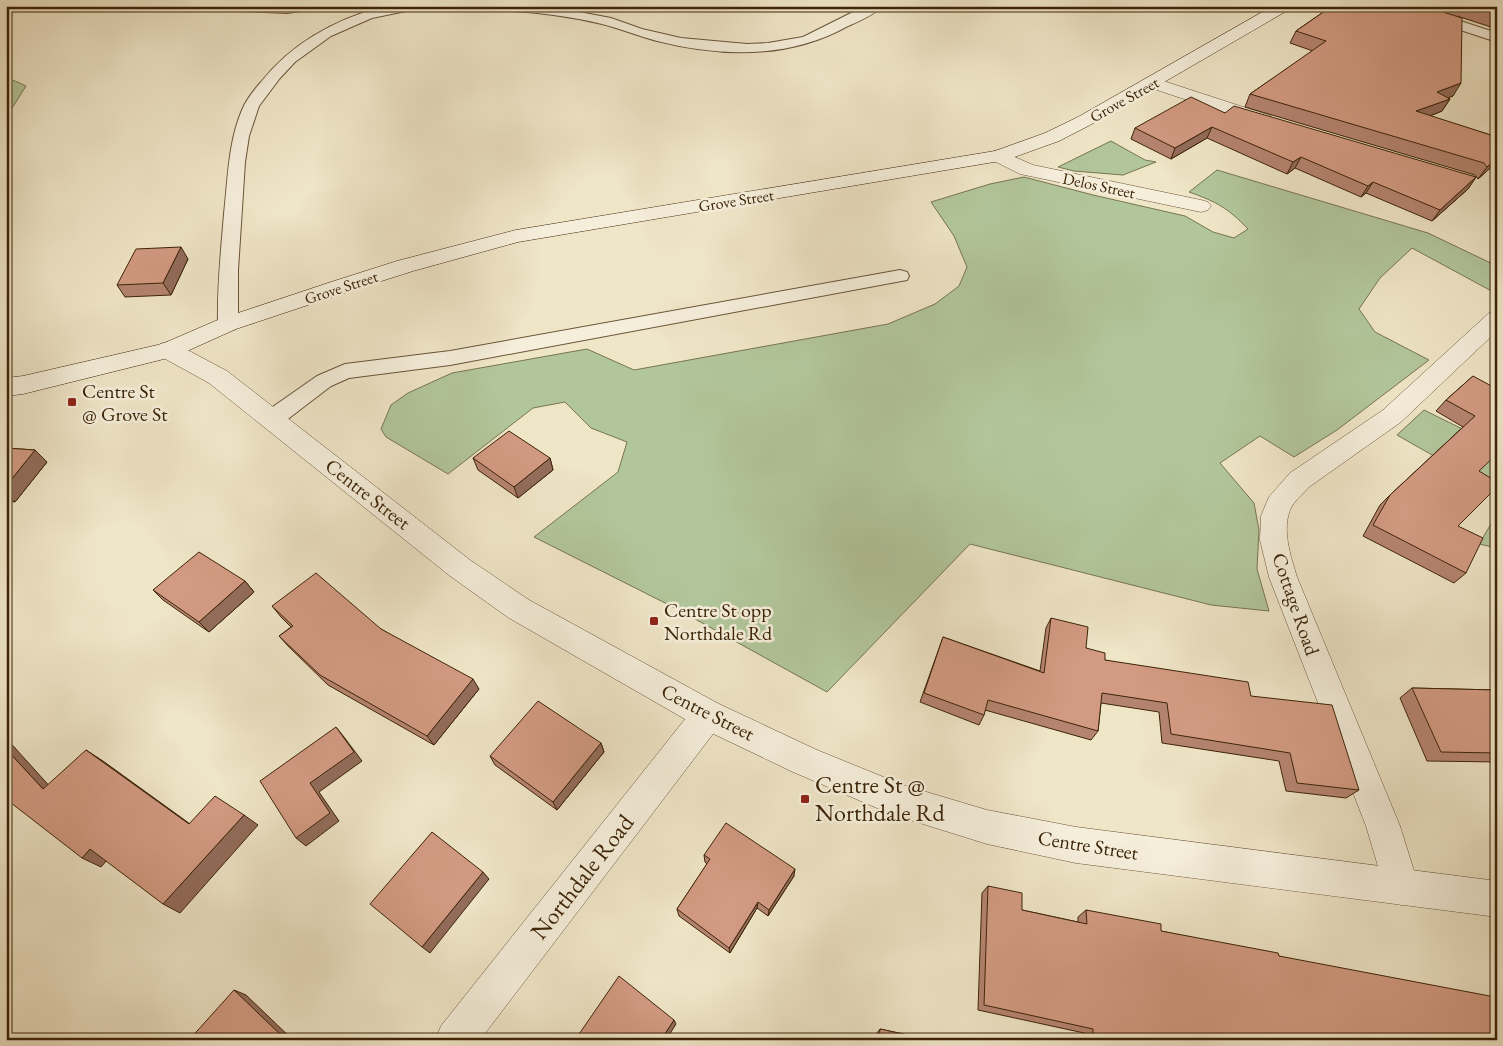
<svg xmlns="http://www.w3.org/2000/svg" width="1503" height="1046" viewBox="0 0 1503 1046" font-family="'EB Garamond',serif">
<rect width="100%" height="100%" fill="#efe5c7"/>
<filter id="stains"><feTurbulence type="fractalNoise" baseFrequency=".004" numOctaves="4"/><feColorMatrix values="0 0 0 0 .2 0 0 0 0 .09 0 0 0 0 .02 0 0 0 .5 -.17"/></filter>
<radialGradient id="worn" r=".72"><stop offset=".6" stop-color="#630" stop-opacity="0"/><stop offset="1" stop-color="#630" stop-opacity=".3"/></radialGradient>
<!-- green -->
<g fill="#b2c69b" stroke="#777551">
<polygon points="6,77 26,86 9,113 6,114"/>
<polygon points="1111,141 1145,160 1156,162 1123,175 1074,171 1058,167"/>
<path d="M 1217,170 L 1428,233 L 1497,266 L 1497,294 L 1412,248 L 1380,278 L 1359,309 L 1375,332 L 1429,360 L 1337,430 L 1294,457 L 1260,436 L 1220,463 L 1254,503 L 1259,530 L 1257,569 L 1269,611 L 1211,605 L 970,544 L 827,692 L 677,609 L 534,537 L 618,472 L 627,442 L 591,428 L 565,402 L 533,408 L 448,474 L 386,437 L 381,429 L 391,405 L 408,393 L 452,373 L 587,349 L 634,370 L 888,324 L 935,304 L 959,286 L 967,267 L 954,236 L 931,202 L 990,184 L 1024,177 L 1093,195 L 1185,216 L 1213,232 L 1234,238 L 1248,229 C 1228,208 1217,202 1189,192 Z"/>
<polygon points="1424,410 1497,446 1497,492 1397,435"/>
<polygon points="1497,514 1497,548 1479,544"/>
</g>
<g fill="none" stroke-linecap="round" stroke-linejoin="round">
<defs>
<g id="service">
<polygon points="215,6 313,6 312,9 287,13 221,10"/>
<path d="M 385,6 L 417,6 L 416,9 L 372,18 L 331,36 L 295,62 L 280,78 L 259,106 L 249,136 L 245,162 L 238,270 L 238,324 L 235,329 L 228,331 L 221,329 L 218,324 C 217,287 221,251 224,214 C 228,179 228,143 242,110 C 246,100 254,90 261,82 C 293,42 336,19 385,6 Z"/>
<path d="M 483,6 L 546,6 L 563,9 L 611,18 L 642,29 L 681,38 L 747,44 L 768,43 L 803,37 L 865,6 L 882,6 C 875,15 857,22 846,27 C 788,59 721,57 657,41 C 639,36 621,29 602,24 C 565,15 527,11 489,10 Z"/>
<polygon points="1395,6 1415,6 1497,33 1497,42 1396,9"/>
<polygon points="900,270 907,272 909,276 907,280 450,365 349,378 331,386 280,425 272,427 264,425 261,419 264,413 317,376 345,364 450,351"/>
</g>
<g id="minor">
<polygon points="1154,78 1271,116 1274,120 1271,124 1265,125 1259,124 1148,87 1145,83 1148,79"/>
<polygon points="999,150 1033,165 1201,200 1208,202 1211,206 1208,210 1201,212 1020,174 992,160 990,156 992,152"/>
<path d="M 1497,311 L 1497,331 L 1401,422 L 1309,487 C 1303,494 1295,500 1291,508 C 1281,529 1291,557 1297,577 L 1400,826 L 1419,887 L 1414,900 L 1401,905 L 1388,900 L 1366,826 L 1269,577 L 1260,540 L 1261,516 L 1269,497 L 1290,473 L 1383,410 L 1489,313 Z"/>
<polygon points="708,700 719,704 724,715 719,726 480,1040 435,1040 441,1026 697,704"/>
</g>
<polygon id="tertiary" points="168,342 176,344 227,371 470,560 529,600 719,704 817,750 903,785 987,810 1076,827 1497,881 1497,917 1076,863 987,844 891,814 793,772 697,726 509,618 450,576 209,383 160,356 156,350 160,344"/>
<polygon id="secondary" points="1273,6 1292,6 1290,9 1090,125 1059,141 1006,160 518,242 413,271 344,293 236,329 176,356 23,394 6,396 6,378 23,376 162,344 220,319 328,283 397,261 516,230 995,151 1045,133 1078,117"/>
</defs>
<!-- service casing -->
<use href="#service" stroke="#695437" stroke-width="2"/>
<!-- minor casing -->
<use href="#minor" stroke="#695437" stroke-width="1"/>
<!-- tertiary casing -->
<use href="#tertiary" stroke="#695437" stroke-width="1"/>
<!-- secondary casing -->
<use href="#secondary" stroke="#3c2407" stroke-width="1"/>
<!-- service -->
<use href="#service" fill="#f5eedb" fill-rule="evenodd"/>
<!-- minor -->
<use href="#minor" fill="#f5eedb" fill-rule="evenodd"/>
<!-- tertiary -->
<use href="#tertiary" fill="#f5eedb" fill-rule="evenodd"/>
<!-- secondary -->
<use href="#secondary" fill="#f5eedb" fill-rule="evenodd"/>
</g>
<!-- wall -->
<g fill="#b58470" stroke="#3c2407">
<polygon points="1332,6 1497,6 1497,29 1457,16 1453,96 1447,98 1450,99 1442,111 1430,116 1497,137 1497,162 1478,179 1475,175 1245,107 1250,94 1313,51 1290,43 1296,31"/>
<polygon points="1225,113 1476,177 1468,189 1432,221 1366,193 1361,197 1295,168 1287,174 1207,138 1171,159 1131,139 1135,128"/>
<polygon points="188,259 171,295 125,297 117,285"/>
<polygon points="1473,376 1479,471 1458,526 1466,573 1454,583 1363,536 1380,505 1390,495 1463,427 1436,411 1446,400"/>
<polygon points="6,448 35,450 47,462 15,502 6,501"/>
<polygon points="473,458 550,458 553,470 518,498 478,470"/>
<polygon points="245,581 254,592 209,632 163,600 153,590"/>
<polygon points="272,606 381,629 479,689 434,745 328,685 288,646 279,636 291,627 281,617"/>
<polygon points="1051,618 1086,648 1105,660 1251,696 1359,790 1346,798 1286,791 1279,761 1162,743 1159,712 1101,703 1098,731 1091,740 985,710 984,715 979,725 920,702 943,637 1040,671 1046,628"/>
<polygon points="1412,688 1497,690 1497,762 1427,761 1400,698"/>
<polygon points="601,743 604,752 557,810 495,765 490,756"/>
<polygon points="704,855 794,876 768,916 757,908 730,953 679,916 677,909 707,864 705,862"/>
<polygon points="988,886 1022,910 1078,922 1078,917 1086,910 1161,931 1279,956 1497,1040 1084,1040 1084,1033 978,1010 982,893"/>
<polygon points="880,1029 931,1040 877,1040 877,1033"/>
</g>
<!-- shaded-wall -->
<g fill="#936c5b" stroke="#3c2407">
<polygon points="1461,83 1453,96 1429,105 1437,92"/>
<polygon points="1450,99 1442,111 1409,124 1416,111"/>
<polygon points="1212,127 1207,138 1171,159 1175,148"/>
<polygon points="1301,157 1295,168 1287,174 1293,162"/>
<polygon points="1497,158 1497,162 1478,179 1487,167"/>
<polygon points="1476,177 1468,189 1432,221 1440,210"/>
<polygon points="1373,182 1366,193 1361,197 1368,186"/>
<polygon points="181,247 188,259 171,295 163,283"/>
<polygon points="35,450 47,462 15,502 6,494 6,486"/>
<polygon points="550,458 553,470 518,498 514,487"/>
<polygon points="245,581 254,592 209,632 199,622"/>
<polygon points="473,679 479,689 434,745 427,736"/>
<polygon points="336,727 344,737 362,761 319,792 339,821 306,846 296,838 310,783"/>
<polygon points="6,738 62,800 43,789 6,749"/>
<polygon points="601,743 604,752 557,810 553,802"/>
<polygon points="86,750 103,761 204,834 189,824"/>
<polygon points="244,815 258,825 180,913 163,904"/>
<polygon points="90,849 108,859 101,867 82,858"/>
<polygon points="795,869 794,876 768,916 769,910"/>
<polygon points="483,872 489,879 430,953 422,947"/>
<polygon points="758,902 757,908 730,953 729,948"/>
<polygon points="234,990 246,995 293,1040 280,1040"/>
<polygon points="674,1020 676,1024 666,1040 661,1040"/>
</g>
<!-- building -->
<g fill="#d29a82" stroke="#3c2407">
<polygon points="1332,6 1424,6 1462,18 1461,83 1437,92 1450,99 1416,111 1497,137 1497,158 1487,167 1484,163 1250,94 1326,41 1296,31"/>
<polygon points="1471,6 1497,6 1497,15"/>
<polygon points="1191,97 1225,113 1234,106 1476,177 1440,210 1373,182 1368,186 1301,157 1293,162 1212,127 1175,148 1135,128"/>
<polygon points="181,247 163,283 117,285 136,249"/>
<polygon points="1473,376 1497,389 1497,454 1479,471 1497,482 1497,487 1458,526 1483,538 1466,573 1373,525 1390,495 1475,416 1446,400"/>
<polygon points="509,431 550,458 514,487 473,458"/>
<polygon points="6,448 35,450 6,486"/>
<polygon points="199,552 245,581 199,622 153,590"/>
<polygon points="316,573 381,629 473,679 427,736 320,675 279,636 293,626 272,606"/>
<polygon points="1051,618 1088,627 1086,648 1105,653 1105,660 1248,682 1251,696 1332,705 1359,790 1297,783 1290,753 1171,734 1167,703 1102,693 1098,731 988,700 984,715 924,693 943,637 1044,673"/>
<polygon points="1412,688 1497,690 1497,753 1441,752"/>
<polygon points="538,701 601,743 553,802 490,756"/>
<polygon points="336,727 354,752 310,783 330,813 296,838 260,781"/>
<polygon points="6,749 43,789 86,750 189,824 215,796 244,815 163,904 90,849 82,858 6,799"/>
<polygon points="726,823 795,869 769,910 758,902 729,948 677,909 710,859 704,855"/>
<polygon points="432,832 483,872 422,947 370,904"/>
<polygon points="988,886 1022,893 1022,910 1087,924 1086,910 1161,924 1161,931 1278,953 1279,956 1495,997 1497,1002 1497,1040 1093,1040 1093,1029 984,1005"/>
<polygon points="619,976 674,1020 661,1040 575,1040"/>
<polygon points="234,990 283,1037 280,1040 189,1040"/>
<polygon points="880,1029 931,1040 879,1040"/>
</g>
<!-- markers -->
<g fill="#8f2418" stroke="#f5eedb" stroke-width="2">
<rect x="67" y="397" width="10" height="10" rx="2.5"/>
<rect x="649" y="616" width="10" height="10" rx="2.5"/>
<rect x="800" y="794" width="10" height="10" rx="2.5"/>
</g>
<g text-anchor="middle" stroke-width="5" stroke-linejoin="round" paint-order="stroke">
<!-- far-street labels -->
<g font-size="16" fill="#3c2407" stroke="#f5eedb">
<text transform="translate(1124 99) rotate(-29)" y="6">Grove Street</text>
<text transform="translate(1099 185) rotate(12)" y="6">Delos Street</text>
<text transform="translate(736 200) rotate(-9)" y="6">Grove Street</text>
<text transform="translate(341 287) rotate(-18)" y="6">Grove Street</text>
</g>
<!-- poi labels -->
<g font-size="20" fill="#3c2407" stroke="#f5eedb" text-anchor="start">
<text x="82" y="398">Centre St<tspan x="82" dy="23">@ Grove St</tspan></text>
<text x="664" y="617">Centre St opp<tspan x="664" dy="23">Northdale Rd</tspan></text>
</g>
<!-- street labels -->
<g font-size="20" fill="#3c2407" stroke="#f5eedb">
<text transform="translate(368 494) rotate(38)" y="7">Centre Street</text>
<text transform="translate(1296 604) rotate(71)" y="7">Cottage Road</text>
<text transform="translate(708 712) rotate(27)" y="7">Centre Street</text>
<text transform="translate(1088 845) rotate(9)" y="7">Centre Street</text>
</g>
<!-- near-poi labels -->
<g font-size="24" fill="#3c2407" stroke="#f5eedb" text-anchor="start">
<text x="815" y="793">Centre St @<tspan x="815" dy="28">Northdale Rd</tspan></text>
</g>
<!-- near-street labels -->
<g font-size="24" fill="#3c2407" stroke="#f5eedb">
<text transform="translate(582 877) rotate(-52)" y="8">Northdale Road</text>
</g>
</g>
<!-- margin -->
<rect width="1503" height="1046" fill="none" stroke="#efe5c7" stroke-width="25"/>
<rect x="8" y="8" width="1488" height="1031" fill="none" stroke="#3c2407" stroke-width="2.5"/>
<rect x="12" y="12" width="1478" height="1021" fill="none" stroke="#3c2407"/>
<rect width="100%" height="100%" filter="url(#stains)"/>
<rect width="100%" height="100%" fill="url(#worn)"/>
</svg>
